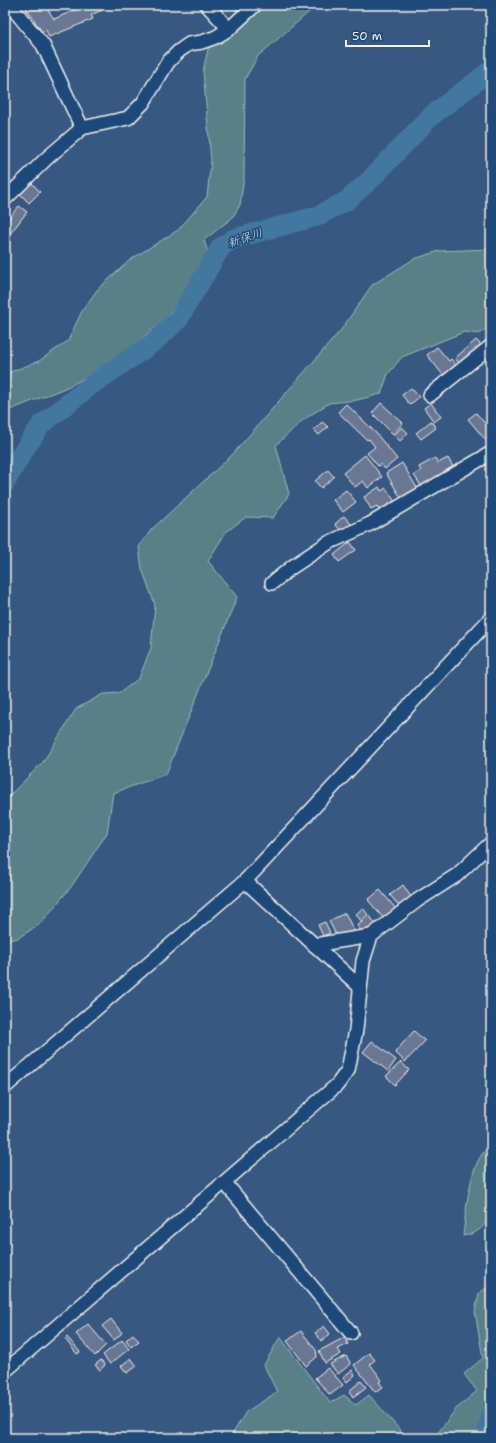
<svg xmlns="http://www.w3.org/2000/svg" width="496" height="1443" viewBox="0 0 496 1443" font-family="'Shantell Sans','Klee One',sans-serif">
<rect width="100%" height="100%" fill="#365881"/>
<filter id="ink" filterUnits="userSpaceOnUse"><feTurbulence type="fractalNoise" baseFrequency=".025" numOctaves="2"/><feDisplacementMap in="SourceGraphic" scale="8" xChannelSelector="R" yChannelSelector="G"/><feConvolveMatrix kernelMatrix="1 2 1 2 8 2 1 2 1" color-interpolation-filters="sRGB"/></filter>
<g filter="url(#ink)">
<!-- green -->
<g fill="#598086" stroke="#a6b8b7">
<polygon points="260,5 317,5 258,56 245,79 244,178 240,205 232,218 204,240 208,253 186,292 166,319 105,368 65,388 5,412 5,374 39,361 68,341 82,311 97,290 130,260 178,230 207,197 211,160 203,71 209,45 225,40"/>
<polygon points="491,249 491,325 479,334 464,332 402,357 388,374 381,394 357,400 329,403 303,420 276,445 289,494 273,518 246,517 226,532 208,561 237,597 166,774 113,793 107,833 71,887 40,924 18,938 5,941 5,804 10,795 43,762 76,709 103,694 120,693 139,678 151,648 155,605 142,569 139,547 151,530 232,455 341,330 372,285 414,259 439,251"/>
<path d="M 491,1146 C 491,1161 493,1214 485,1224 C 479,1232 472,1234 463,1236 C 466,1213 469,1157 491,1146 Z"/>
<polygon points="491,1285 491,1438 434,1438 456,1409 477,1391 464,1374 483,1358 475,1312 479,1293"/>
<polygon points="280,1337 330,1403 344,1395 356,1405 369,1395 399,1429 404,1438 230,1438 246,1412 277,1392 264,1365"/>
</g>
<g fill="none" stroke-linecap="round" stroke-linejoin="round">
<!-- river -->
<g stroke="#42789f" stroke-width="20">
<polyline points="5,483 22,453 41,425 90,386 154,342 178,320 221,247 233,239 318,216 346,201 369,181 431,116 491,70"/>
<polyline points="486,1438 491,1416"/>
</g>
</g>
<!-- building -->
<g fill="#6b7792" stroke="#f4f1e8">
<polygon points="24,5 45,5 54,19 87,5 100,5 102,10 91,15 93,19 49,37 46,30 42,32"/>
<polygon points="230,5 247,5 240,13"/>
<polygon points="32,183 40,192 29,203 20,194"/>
<polygon points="19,206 27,212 9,235 5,232 5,223"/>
<polygon points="476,340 483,347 461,366 455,358"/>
<polygon points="437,347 449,361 451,359 456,365 444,376 427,355"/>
<polygon points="411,388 419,397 410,405 402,395"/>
<polygon points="381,403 403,423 393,434 372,413"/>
<polygon points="431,403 441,417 434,422 424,408"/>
<polygon points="346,404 375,432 397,459 385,469 381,464 378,466 367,453 375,447 369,439 367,440 338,412"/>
<polygon points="476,413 489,428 491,426 491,443 489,444 468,419"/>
<polygon points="431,421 436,428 421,439 416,433"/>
<polygon points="322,422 328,427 319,435 314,430"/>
<polygon points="402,427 408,433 400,441 394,435"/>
<polygon points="365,455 382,477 368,488 363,481 355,487 343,473"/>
<polygon points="435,458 438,463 448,458 453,467 421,486 414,475 421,471 419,467"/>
<polygon points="402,463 417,488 401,498 386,473"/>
<polygon points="328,470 334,477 321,488 315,481"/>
<polygon points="379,487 381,491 386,488 395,502 380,511 377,506 371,509 364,497"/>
<polygon points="346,490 356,502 343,512 333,500"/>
<polygon points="344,516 351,524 342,532 335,524"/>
<polygon points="350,542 356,550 339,562 334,555"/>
<polygon points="403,885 411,897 399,906 390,895"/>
<polygon points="380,890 396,909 384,919 368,900"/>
<polygon points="363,908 368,915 361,921 356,914"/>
<polygon points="345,913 354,931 338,939 329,921"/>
<polygon points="370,916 376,925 363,934 357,926"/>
<polygon points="325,922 330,933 323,936 318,925"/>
<polygon points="414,1031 425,1041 405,1062 395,1052"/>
<polygon points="372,1041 396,1060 388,1071 363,1052"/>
<polygon points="401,1062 409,1070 395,1085 386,1076"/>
<polygon points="111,1319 122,1333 114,1340 102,1326"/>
<polygon points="88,1324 106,1345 95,1356 76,1334"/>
<polygon points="324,1326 330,1334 321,1341 315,1333"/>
<polygon points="301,1331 316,1350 317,1357 306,1366 287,1341"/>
<polygon points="133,1334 139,1341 131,1347 126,1340"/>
<polygon points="67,1337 80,1352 77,1354 65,1339"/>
<polygon points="345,1337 348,1344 338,1349 341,1354 325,1363 319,1351"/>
<polygon points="122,1340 129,1349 110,1364 103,1355"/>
<polygon points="369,1353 375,1360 370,1364 382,1380 379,1382 383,1387 375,1392 354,1365"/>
<polygon points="346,1356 351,1364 338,1374 330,1364"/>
<polygon points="131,1358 137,1366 127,1373 121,1366"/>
<polygon points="101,1360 105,1365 100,1370 95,1365"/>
<polygon points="328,1368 343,1385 330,1395 315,1378"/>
<polygon points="352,1370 355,1375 347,1382 343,1377"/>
<polygon points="361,1381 366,1387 353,1397 349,1391"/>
</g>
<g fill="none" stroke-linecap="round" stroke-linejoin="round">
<defs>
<g id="minor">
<polyline points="10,5 43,45 82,128"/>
<polyline points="207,5 229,29"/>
<polyline points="5,199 47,158 82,128 128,118 143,103 168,62 179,51 189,44 202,42 216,37 229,29 255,5"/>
<polyline points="430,395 491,346"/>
<polyline points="272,583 292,567 328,543 370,524 491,453"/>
<polyline points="245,881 359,986"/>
<polyline points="314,945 371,936 418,900 457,875 491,843"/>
<polyline points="5,1087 245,881 491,618"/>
<polyline points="225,1183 351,1333"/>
<polyline points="5,1371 337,1085 348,1070 356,1030 363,961 371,936"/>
</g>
</defs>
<!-- minor casing -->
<use href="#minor" stroke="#f4f1e8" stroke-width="16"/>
<!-- minor -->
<use href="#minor" stroke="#1f4a7a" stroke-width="13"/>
</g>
</g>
<g text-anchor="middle" stroke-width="3" stroke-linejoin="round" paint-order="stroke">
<!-- water labels -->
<g font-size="12" font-style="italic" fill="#d9dfdd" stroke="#1f4a7a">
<text transform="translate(245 238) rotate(-19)" y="4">新保川</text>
</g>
</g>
<!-- margin -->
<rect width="496" height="1443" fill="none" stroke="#1f4a7a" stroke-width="20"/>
<rect x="10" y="10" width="476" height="1423" fill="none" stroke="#f4f1e8" stroke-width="1.5" filter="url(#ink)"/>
<!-- scale -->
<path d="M346 40v6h83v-6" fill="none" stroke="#f4f1e8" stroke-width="2"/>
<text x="352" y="40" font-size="12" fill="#f4f1e8" stroke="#1f4a7a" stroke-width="3" paint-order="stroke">50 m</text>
</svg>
